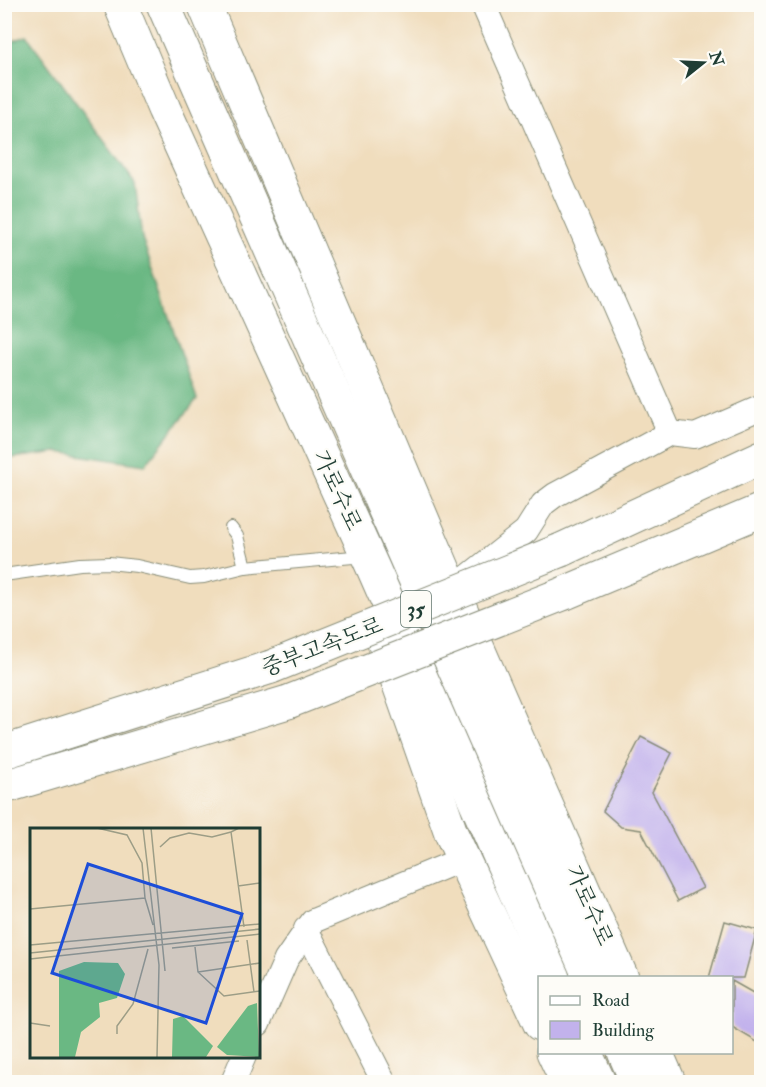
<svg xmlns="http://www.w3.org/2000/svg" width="766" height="1087" viewBox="0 0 766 1087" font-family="'IM FELL Double Pica','Noto Serif KR',serif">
<rect width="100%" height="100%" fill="#fdfcf7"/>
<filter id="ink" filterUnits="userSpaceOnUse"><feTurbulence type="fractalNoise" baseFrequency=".0167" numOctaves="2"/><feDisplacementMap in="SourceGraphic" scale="12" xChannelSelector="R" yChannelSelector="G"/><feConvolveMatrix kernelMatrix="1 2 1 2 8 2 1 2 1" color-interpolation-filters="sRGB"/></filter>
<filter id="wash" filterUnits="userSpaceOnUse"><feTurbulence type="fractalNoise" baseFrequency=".008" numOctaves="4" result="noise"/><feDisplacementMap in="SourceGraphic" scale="24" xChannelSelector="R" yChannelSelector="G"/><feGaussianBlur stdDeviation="1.35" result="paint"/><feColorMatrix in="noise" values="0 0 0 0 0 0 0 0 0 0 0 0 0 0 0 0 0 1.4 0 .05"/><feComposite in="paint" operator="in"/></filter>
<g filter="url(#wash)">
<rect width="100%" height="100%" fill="#f0ddbd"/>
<!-- forest -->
<polygon fill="#6ab883" stroke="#447a5c" stroke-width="1.5" points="27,36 135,183 142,238 197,399 145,465 58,452 5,459 5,44"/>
<g id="blocks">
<!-- building -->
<g fill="#c2b2ec">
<polygon points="641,737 672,753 652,792 703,888 678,901 641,830 621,827 603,811"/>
<polygon points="725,921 757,930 744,978 709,978"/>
<polygon points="732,981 762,998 762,1045 732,1027"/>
</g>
</g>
</g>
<g filter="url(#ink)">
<use href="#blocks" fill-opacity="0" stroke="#888d78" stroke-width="1.5"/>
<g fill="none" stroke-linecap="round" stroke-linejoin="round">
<defs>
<g id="lane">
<polyline points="231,528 237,536 245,567"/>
<polyline points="4,575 80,564 109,563 137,566 190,578 204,577 245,567 353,557"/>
</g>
<g id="street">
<polyline points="483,4 670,433"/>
<polyline points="463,581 526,531 543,504 555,495 670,433 695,436 762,407"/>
<polyline points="306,929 384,1082"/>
<polyline points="258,1024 286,960 313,921 463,859"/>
<polyline points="233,1082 244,1056"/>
</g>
<g id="secondary">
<polyline points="120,4 164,109 373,568 553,978"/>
<polyline points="163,4 590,978"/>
<polyline points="204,4 452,589 622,978"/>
<polyline points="384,642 451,833 540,1024"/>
<polyline points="553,1052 567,1082"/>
<polyline points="585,1052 599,1082"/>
<polyline points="624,1052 637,1082"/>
<polyline points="656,1052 669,1082"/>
</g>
<g id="highway">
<polyline points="561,550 762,457"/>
<polyline points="565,593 762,510"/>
<polyline points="4,752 271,667"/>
<polyline points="4,787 288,702"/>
</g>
</defs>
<!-- lane casing -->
<use href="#lane" stroke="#888d78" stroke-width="14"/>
<!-- street casing -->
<use href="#street" stroke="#888d78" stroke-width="26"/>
<!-- secondary casing -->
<use href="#secondary" stroke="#888d78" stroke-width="35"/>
<!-- highway casing -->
<use href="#highway" stroke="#888d78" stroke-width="35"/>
<!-- lane -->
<use href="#lane" stroke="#fff" stroke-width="12"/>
<!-- street -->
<use href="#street" stroke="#fff" stroke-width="24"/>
<!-- secondary -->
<use href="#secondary" stroke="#fff" stroke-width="33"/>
<!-- highway -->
<use href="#highway" stroke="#fff" stroke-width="33"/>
<defs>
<g id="highway-bridge">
<polyline points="271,667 561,550"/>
<polyline points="288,702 565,593"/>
</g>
</defs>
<!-- highway-bridge casing -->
<use href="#highway-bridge" stroke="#888d78" stroke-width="35" stroke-linecap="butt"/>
<!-- highway-bridge -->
<use href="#highway-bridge" stroke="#fff" stroke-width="33"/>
</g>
</g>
<g text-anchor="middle" stroke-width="4.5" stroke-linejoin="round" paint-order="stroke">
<!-- shield labels -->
<rect fill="#fdfcf7" stroke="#62766e" stroke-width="1.5" x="401" y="591" width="30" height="36" rx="4.5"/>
<g font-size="21" font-weight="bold" fill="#1f3d34">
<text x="416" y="616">35</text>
</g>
<!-- street labels -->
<g font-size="22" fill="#1f3d34" stroke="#fdfcf7">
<text transform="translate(338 490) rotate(65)" y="8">가로수로</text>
<text transform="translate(322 646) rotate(-21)" y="8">중부고속도로</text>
<text transform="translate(590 905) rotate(66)" y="8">가로수로</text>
</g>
</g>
<!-- overview -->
<g transform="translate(30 828)">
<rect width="230" height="230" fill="#f0ddbd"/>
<path d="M 54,134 L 88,135 L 95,146 L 87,170 L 69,175 L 70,189 L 51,204 L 45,229 L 29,229 L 29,143 ZM 227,175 L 229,229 L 197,227 L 187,219 L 218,178 ZM 153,188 L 183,218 L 176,229 L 142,229 L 143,191 Z" fill="#6ab883"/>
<path fill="none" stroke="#9c9d86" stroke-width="1.5" d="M 67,0 L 97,7 L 112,35 L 115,70 L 123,97M 113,0 L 129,137 L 127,229M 121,0 L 135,143M 209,0 L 201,4 L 214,99M 130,19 L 140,10 L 159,5 L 182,9 L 201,4M 208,58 L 230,55M 0,81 L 115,70M 217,112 L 224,164M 0,117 L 230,96M 165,119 L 168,144 L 194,168 L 230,163M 142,120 L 209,113M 0,125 L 230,101M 0,131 L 230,106M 168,144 L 230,135M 0,195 L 20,198M 87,206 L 87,198 L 103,176 L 118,121"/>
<path fill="#1d4ed8" fill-opacity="0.15" stroke="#1d4ed8" stroke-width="3" d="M 58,36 L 212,86 L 176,195 L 22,145 Z"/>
<rect width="230" height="230" fill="none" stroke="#1f3d34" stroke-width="3"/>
</g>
<!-- margin -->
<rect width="766" height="1087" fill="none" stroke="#fdfcf7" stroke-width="24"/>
<!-- legend -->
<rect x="538" y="976" width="195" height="78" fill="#fdfcf7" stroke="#a4b0a9" stroke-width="1.5"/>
<rect x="550" y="996" width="30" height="9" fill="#ffffff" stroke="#a4b0a9" stroke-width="1.5"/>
<text x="592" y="1006" font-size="18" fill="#1f3d34">Road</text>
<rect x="550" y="1021" width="30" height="18" fill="#c2b2ec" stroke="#a4b0a9" stroke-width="1.5"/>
<text x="592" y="1036" font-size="18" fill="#1f3d34">Building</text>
<!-- north arrow -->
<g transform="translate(703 63) rotate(72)" stroke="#fdfcf7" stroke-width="4.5" paint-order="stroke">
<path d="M0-4.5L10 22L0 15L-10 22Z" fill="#1f3d34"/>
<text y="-9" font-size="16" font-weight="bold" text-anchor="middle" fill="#1f3d34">N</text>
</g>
</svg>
